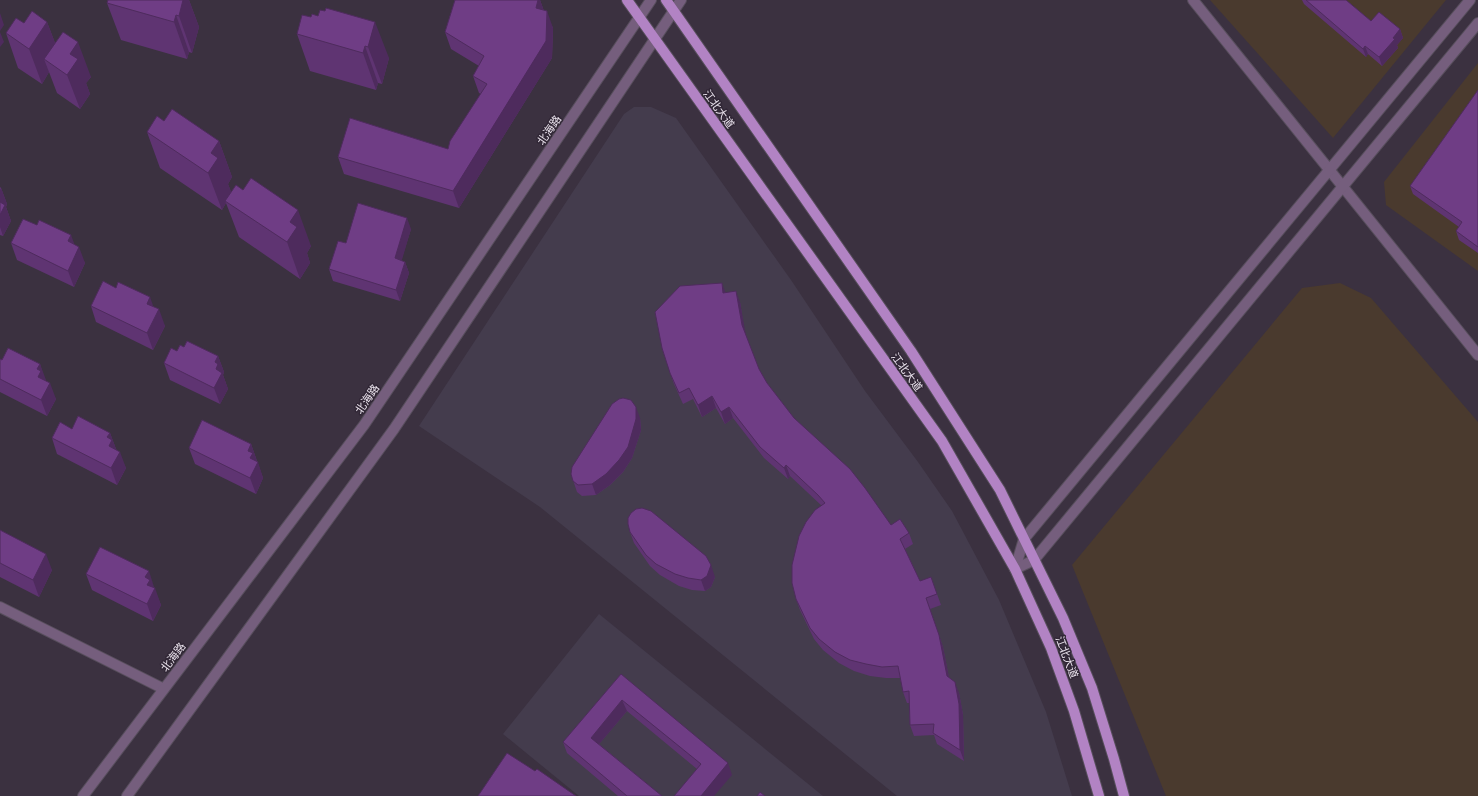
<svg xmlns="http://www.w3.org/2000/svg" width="1478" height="796" viewBox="0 0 1478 796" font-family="Signika,'Noto Sans SC',sans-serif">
<rect width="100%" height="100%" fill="#3b3140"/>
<!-- commercial -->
<g fill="#443c4d">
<polygon points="634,107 651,107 676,118 791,280 865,391 918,462 952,511 999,600 1046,712 1072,796 897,796 540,507 419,426 624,114"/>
<polygon points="599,614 823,796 579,796 503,734"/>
</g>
<!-- industrial -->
<g fill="#4a3a2e">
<polygon points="1210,0 1446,0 1333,138"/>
<polygon points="1478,63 1478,271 1386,205 1384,182"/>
<polygon points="1340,283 1371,298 1478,422 1478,796 1166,796 1072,565 1302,288"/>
</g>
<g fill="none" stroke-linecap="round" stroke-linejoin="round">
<defs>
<g id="minor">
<polyline points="1193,0 1478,355"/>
<polyline points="1015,569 1024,539 1470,0"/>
<polyline points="1015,569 1034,560 1478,23"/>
<polyline points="0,607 160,687"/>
<polyline points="83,796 364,425 651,0"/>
<polyline points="127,796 394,429 681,0"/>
</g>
<g id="major">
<polyline points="627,0 942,441 1015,569 1051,648 1074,711 1099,796"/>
<polyline points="666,0 911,351 1000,490 1063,618 1092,688 1114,759 1124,796"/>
</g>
</defs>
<!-- minor casing -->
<use href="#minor" stroke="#574e5c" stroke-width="12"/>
<!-- major casing -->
<use href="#major" stroke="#574e5c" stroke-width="12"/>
<!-- minor -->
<use href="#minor" stroke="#755e7d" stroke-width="10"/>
<!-- major -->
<use href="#major" stroke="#b283c4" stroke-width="10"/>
</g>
<!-- wall -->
<g fill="#5f3472">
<polygon points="108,0 189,0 199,27 192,53 189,52 187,59 121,40 107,3"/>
<polygon points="455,0 540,0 544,11 553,28 552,58 459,208 344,174 338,157 448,149 481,94 479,93 473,76 479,66 451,49 445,32"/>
<polygon points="1302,0 1346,0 1371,21 1400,29 1403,38 1397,45 1398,48 1382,66 1368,54 1366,57 1304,4"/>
<polygon points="312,14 389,58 382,84 378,83 376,90 310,71 297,34 311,17"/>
<polygon points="47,22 55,43 91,77 86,83 90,94 80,109 57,93 49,72 42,84 18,68 6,33 24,23"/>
<polygon points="1478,90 1478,253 1459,240 1456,231 1459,227 1413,194 1410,186"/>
<polygon points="164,121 219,141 232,177 228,184 231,192 311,246 307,253 310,263 300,279 239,237 226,203 222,210 160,168 147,132"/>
<polygon points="0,187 1,188 7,204 6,207 11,221 3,236 0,235"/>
<polygon points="411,229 401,261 405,262 409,273 400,301 333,281 329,269 346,243"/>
<polygon points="11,243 74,244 85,263 74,287 17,260"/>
<polygon points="725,292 740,302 745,334 759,369 767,383 794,418 891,525 909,533 913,544 905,549 920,581 937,594 941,605 930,609 943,647 949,678 959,693 963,715 964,761 937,744 934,735 914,736 910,725 909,703 907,703 903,692 900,678 886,678 870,676 854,671 839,663 823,650 814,639 800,610 796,599 822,506 790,476 788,479 764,458 733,418 725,424 716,408 702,417 693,399 683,404 674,384 670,373"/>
<polygon points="91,306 153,307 165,326 153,350 96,322"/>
<polygon points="184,347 218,356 224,372 223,375 228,389 220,404 170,380 164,363 177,351"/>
<polygon points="0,359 2,360 40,364 45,381 56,399 47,416 0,392"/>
<polygon points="640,418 641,430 632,458 623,472 610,485 596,495 582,496 577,492 571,474"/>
<polygon points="72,429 110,433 116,449 126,468 117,485 57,454 52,438"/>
<polygon points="251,444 263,478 256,494 195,464 189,448"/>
<polygon points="0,530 52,570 39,597 0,577"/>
<polygon points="630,532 715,577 711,587 705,591 692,590 679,586 660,575 650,566 634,543"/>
<polygon points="86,574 154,587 154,588 161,605 153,621 92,590"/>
<polygon points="621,674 732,775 697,769 627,711 599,744 662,796 618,796 567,753 563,742"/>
</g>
<!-- shaded-wall -->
<g fill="#4e2b5d">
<polygon points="183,0 189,0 199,27 192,53 179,16"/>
<polygon points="538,0 540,0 545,14 536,8"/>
<polygon points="547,11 553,28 552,58 459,208 453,191"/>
<polygon points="0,13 4,25 0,31"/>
<polygon points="176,15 189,52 187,59 174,22"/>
<polygon points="47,22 60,56 44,59 49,72 42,84 29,49"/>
<polygon points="375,22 389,58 382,84 368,47"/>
<polygon points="1400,29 1403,38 1397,45 1398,48 1382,66 1379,57 1393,38"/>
<polygon points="0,32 4,42 0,47"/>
<polygon points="78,42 91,77 86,83 90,94 80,109 67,75 70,54"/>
<polygon points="365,46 378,83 376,90 363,53"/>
<polygon points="1365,46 1368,54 1366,57 1363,49"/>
<polygon points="219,141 232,177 228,184 232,194 225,201 226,203 222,210 208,173 211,153"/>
<polygon points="1,188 7,204 6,207 11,221 3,236 0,227 0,190"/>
<polygon points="298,210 311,246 307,253 310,263 300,279 287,242 290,222"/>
<polygon points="407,218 411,229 399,270 395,258"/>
<polygon points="71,235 77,251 68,241"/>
<polygon points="79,247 85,263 74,287 68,271"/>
<polygon points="405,262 409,273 400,301 396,290"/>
<polygon points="722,283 726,294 723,293"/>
<polygon points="736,291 740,302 746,336 742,325"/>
<polygon points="150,297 156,314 147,304"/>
<polygon points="159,309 165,326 153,350 147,333"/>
<polygon points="218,356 224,372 223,375 228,389 220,404 214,388 216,369 215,362"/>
<polygon points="40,364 46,380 45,381 38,377 37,369"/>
<polygon points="50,383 56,399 47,416 41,400"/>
<polygon points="712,396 716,408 702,417 698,405"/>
<polygon points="636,407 640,418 641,430 632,458 623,472 610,485 596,495 592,484"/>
<polygon points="729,407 733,418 725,424 721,412"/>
<polygon points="110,433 116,449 115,450 109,446 107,437"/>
<polygon points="251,444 257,461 256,463 258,462 263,478 256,494 250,478 248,451"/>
<polygon points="120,452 126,468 117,485 111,468"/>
<polygon points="786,465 790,476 788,479 784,468"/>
<polygon points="46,554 52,570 39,597 33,580"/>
<polygon points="711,565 715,577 711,587 705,591 701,580"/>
<polygon points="149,571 154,587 154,589 155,588 161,605 153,621 147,604 145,577"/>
<polygon points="930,609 943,647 951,687 947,676"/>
<polygon points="955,682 959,693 963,715 964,761 960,750"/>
<polygon points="622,700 627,711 595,749 591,738"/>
<polygon points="728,763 732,775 714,796 701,796"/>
</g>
<!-- building -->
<g fill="#6f3d85" stroke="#4e2b5d">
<polygon points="108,0 183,0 179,16 176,15 174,22 107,3"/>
<polygon points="455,0 538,0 536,8 547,11 546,41 453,191 338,157 350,118 448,149 450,141 487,84 473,76 484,56 445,32"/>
<polygon points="1306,0 1346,0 1371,21 1379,12 1400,29 1393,38 1395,39 1379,57 1365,46 1363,49"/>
<polygon points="326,8 375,22 368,47 365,46 363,53 297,34 302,15 311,17 312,14 318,16 320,10 325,11"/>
<polygon points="32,11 47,22 29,49 6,33 16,18 24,23"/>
<polygon points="63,32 78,42 70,54 78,59 67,75 44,59"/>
<polygon points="1478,90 1478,247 1456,231 1462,222 1410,186"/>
<polygon points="172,109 219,141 211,153 218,158 208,173 147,132 157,116 164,121"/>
<polygon points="251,178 298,210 290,222 297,227 287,242 225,201 236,185 243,190"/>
<polygon points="0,202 5,205 0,215"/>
<polygon points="358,203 407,218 395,258 405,262 396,290 329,269 338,241 346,243"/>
<polygon points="23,219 37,225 39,220 71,235 68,241 79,247 68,271 11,243"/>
<polygon points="103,281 116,288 118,282 150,297 147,304 159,309 147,333 91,306"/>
<polygon points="722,283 723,293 736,291 742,325 759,369 767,383 794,418 850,469 865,488 891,525 900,519 909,533 900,539 920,581 931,577 937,594 926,598 939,635 947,676 955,682 959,704 960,750 933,733 934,724 910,725 909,691 903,692 898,666 882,667 866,664 850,660 835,652 819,639 810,628 796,599 792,583 792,565 799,536 806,522 815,510 825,503 818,495 786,465 784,468 760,447 729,407 721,412 712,396 698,405 689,388 679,393 670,373 662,348 655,312 680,286"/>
<polygon points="187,341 218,356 215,362 218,364 216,369 222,373 214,388 164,363 171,348 177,351 180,345 184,347"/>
<polygon points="8,348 40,364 37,369 41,371 38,377 50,383 41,400 0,379 0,359 2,360"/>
<polygon points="623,398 631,400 636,407 636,419 628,447 619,460 606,474 592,484 578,485 573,481 571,474 572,467 612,404 619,399"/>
<polygon points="78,416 110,433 107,437 112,440 109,446 120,452 111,468 52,438 60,422 72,429"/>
<polygon points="202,420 251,444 248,451 253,453 250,458 258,462 250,478 189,448"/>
<polygon points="642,508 651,511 706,556 711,565 707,576 701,580 688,578 675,574 656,564 646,555 630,532 628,524 628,518 631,513 636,509"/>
<polygon points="0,530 46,554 33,580 0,563"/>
<polygon points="100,547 149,571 145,577 150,580 147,585 155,588 147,604 86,574"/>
<polygon points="621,674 728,763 701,796 674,796 701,764 622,700 591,738 662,796 627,796 563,742"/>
<polygon points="507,753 535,771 537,769 576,796 478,796"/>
<polygon points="760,792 765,796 757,796"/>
</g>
<g text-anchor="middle" stroke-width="3" stroke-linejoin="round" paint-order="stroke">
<!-- street labels -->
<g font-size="11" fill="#ebe4ee" stroke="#312736">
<text transform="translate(719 109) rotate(54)" y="4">江北大道</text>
<text transform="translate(549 130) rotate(-56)" y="4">北海路</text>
<text transform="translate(907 372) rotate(54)" y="4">江北大道</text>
<text transform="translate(367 399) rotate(-56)" y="4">北海路</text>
<text transform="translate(173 657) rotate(-53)" y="4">北海路</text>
<text transform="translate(1067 657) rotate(69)" y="4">江北大道</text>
</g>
</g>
</svg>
